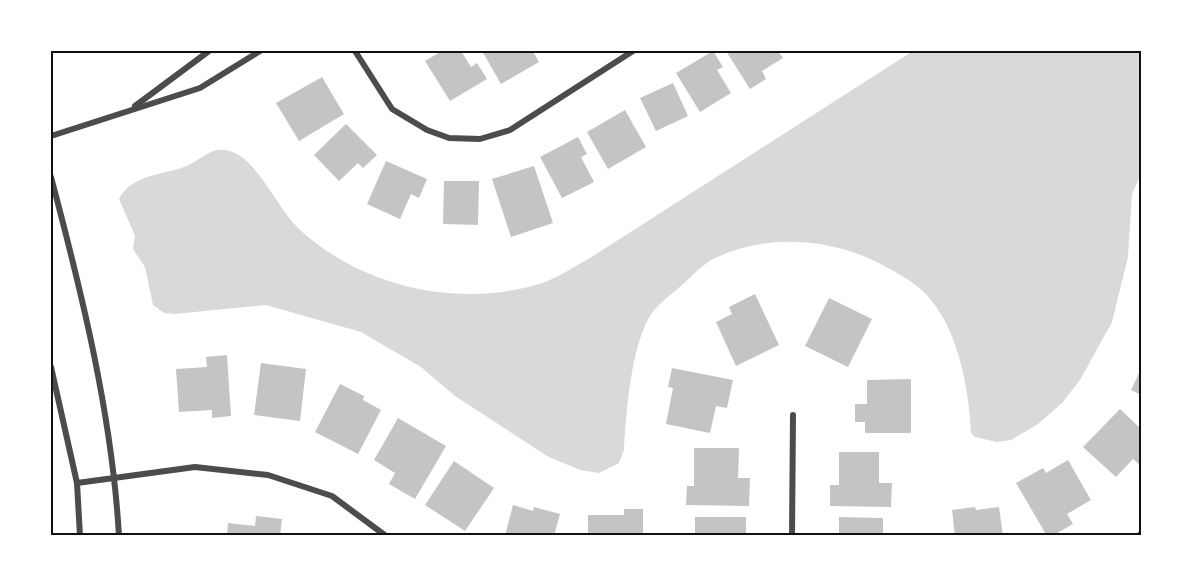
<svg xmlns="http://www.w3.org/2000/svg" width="1192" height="587" viewBox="0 0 1192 587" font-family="Jost,sans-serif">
<rect width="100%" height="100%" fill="#fff"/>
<!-- water -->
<path fill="#d9d9d9" d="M 913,51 L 1141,51 L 1141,174 L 1132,194 L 1128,257 L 1112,322 L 1080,380 L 1062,403 L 1038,424 L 1011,440 L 997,442 L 975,437 L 971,433 C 969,390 959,334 931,300 C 920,286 903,276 888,268 C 836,238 768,232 713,259 C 702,265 691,277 682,285 C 672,294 660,302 652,313 C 631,343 626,414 624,450 L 619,463 L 599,473 L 580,470 L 547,456 L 455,396 L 421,367 L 361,332 L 266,305 L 174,314 L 164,313 L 153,305 L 145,267 L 133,249 L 135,236 L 119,199 C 131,176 159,175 181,168 C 202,162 211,142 235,153 C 260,165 278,209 299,229 C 363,288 460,309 542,283 C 558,278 575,266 590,258 Z"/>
<!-- building -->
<g fill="#c4c4c4">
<polygon points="442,51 461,51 471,67 477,63 487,79 450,101 425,61"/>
<polygon points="482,51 533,51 539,62 501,84"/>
<polygon points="713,51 723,67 717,70 731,93 700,112 676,73"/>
<polygon points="726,51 778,51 783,58 762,71 766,79 750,89"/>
<polygon points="322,77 344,114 299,141 276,103"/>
<polygon points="673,83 688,116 656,131 640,98"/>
<polygon points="625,110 646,147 608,169 587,132"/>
<polygon points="346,124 377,155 363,168 358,163 339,181 314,155"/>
<polygon points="578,137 587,154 581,157 594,182 562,198 540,157"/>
<polygon points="386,161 427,179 419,198 411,194 400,219 367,204"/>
<polygon points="534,166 553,223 511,237 492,179"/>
<polygon points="444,181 479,181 478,225 443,224"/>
<polygon points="755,294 779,345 736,366 716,322 732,314 729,307"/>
<polygon points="829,298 872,319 848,367 805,346"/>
<polygon points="227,355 231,416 212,418 212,410 179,412 176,369 207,367 206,357"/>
<polygon points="261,363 306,369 300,421 254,415"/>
<polygon points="672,368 733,380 727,408 716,406 710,433 666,424 673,388 668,387"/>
<polygon points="1141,369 1141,395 1131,390"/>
<polygon points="911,379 911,433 865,433 865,422 855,422 855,404 867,404 867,380"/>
<polygon points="340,384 364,396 363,400 381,410 358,454 315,432"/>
<polygon points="1120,409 1141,429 1141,466 1133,459 1116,477 1083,447"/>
<polygon points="398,418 446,446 415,499 389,484 395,473 374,460"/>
<polygon points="694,448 739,448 738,478 750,478 749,506 686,505 687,486 694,486"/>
<polygon points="839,452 879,452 879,483 892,483 891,507 830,506 830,485 839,485"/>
<polygon points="1068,460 1091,500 1067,514 1073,524 1052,536 1047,536 1016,483 1043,468 1046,473"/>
<polygon points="454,461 494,488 465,531 425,505"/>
<polygon points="513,505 533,511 534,507 560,514 554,536 505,536"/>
<polygon points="975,507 976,510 999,507 1003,536 955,536 952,510"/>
<polygon points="624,509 643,509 643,536 588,536 588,515 624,515"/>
<polygon points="256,516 282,519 280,536 227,536 228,523 255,526"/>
<rect x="695" y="517" width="51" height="19"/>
<polygon points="839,517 883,518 883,536 839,536"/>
</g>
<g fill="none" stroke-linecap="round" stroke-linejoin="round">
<!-- minor -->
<g stroke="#4c4c4c" stroke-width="6">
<polyline points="355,51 392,109 427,130 449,138 480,139 510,130 633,51"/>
<polyline points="135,106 209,51"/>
<polyline points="51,136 200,88 260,51"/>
<path d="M 51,177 C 82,294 112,415 119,536"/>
<polyline points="51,367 77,483 80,536"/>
<polyline points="77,483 195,467 268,475 332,496 386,536"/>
<polyline points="792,536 793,415"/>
<polyline points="1138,536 1141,534"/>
</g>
</g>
<!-- border -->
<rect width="1192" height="587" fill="none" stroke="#ffffff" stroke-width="105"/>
<rect x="52" y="52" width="1088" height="482" fill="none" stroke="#111" stroke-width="2"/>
</svg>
